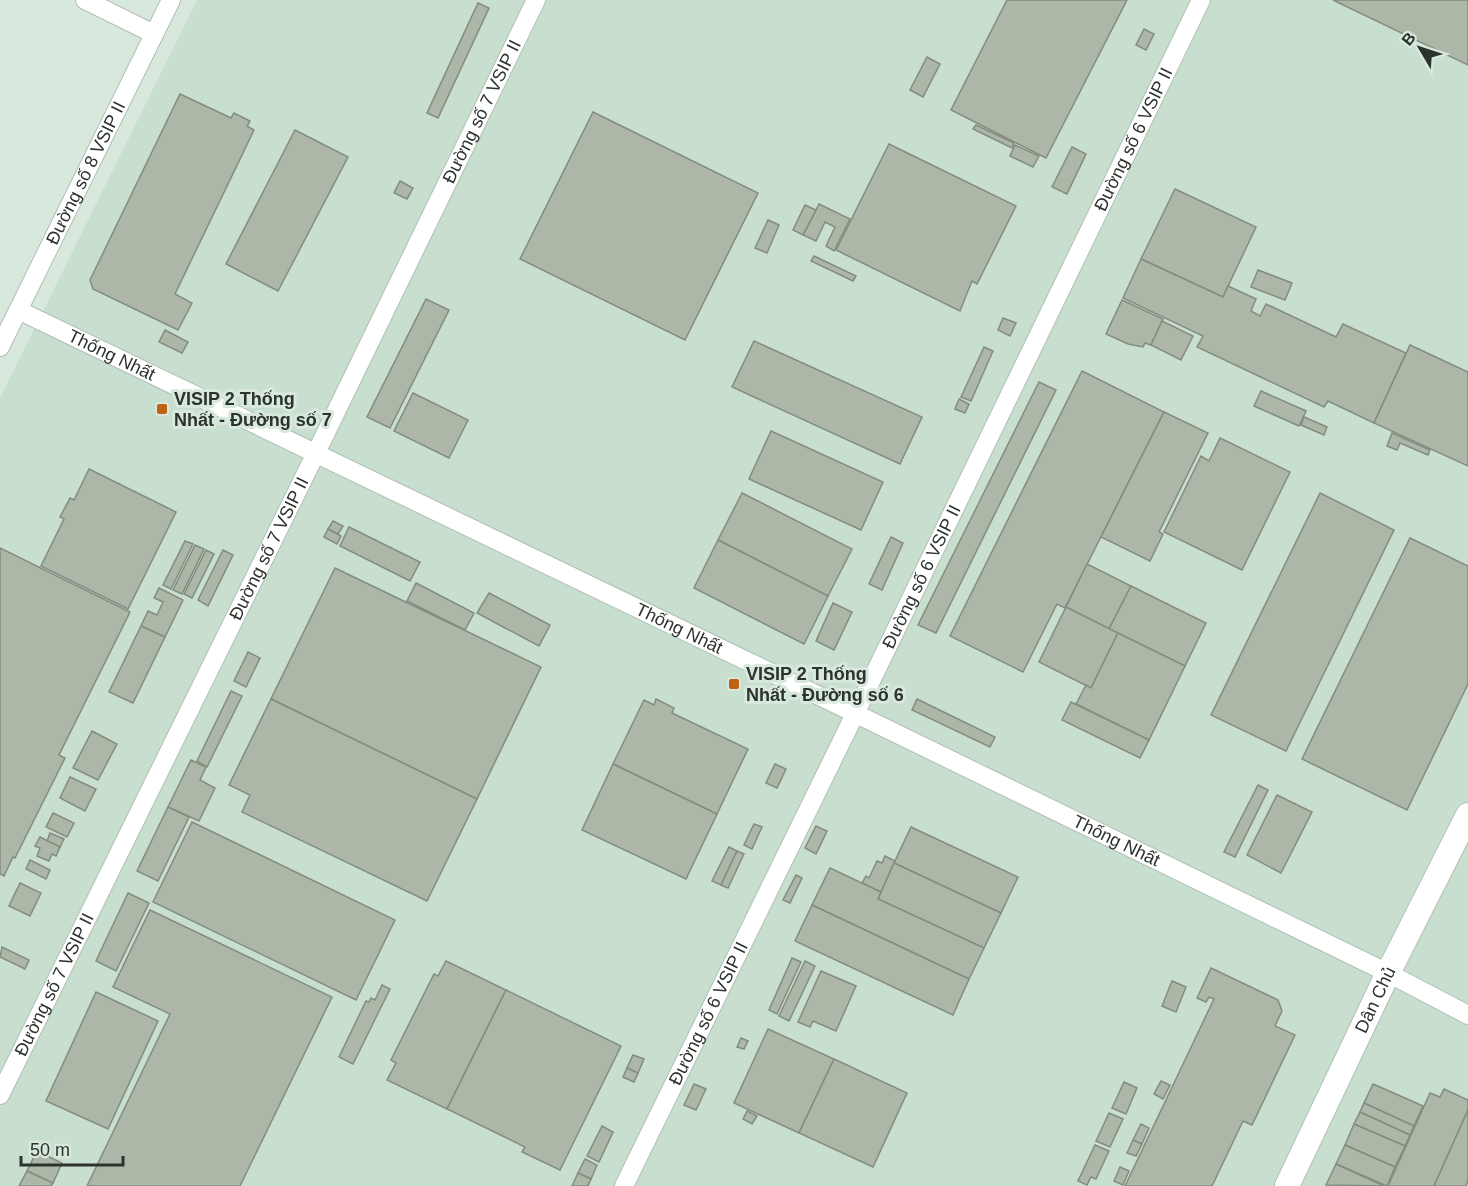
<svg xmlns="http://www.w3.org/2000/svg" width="1468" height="1186" viewBox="0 0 1468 1186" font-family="Helvetica,sans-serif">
<rect width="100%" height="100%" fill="#d8e8dc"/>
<!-- built -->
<polygon fill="#c8dfcf" points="197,0 1468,0 1468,1186 0,1186 0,398"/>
<!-- building -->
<g fill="#adb7a8" stroke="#838c7e" stroke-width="1.5">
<polygon points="1007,0 1127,0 1046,158 951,110"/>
<polygon points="1333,0 1468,0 1468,65"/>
<polygon points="478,3 489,8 438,118 427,113"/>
<polygon points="1144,29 1154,34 1146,50 1136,45"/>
<polygon points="927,57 940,64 923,97 910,90"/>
<polygon points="180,94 231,118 234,113 250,121 247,126 254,130 175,294 192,303 178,330 93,289 90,280"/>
<polygon points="593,112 758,193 685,340 520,259"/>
<polygon points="976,125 1014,143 1012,148 973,129"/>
<polygon points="295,130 348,157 278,291 226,264"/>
<polygon points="889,144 1016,206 977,284 972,281 960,311 836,250"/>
<polygon points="1015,145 1039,156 1033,167 1010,156"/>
<polygon points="1072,147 1086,154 1067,194 1052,187"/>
<polygon points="400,181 413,188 407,199 394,193"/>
<polygon points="1175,189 1256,227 1223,297 1141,259"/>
<polygon points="819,204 850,219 834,251 826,246 835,227 825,222 816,241 803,235"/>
<polygon points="805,205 816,210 803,235 793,230"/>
<polygon points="768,220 779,225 767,253 755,248"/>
<polygon points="814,256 856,276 853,281 811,261"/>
<polygon points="1141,259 1223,297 1228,286 1256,299 1251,311 1260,316 1266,304 1336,337 1343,324 1406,353 1374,423 1328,401 1324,407 1197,347 1203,336 1123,298"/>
<polygon points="1258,270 1292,283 1285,300 1251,287"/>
<polygon points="426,299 449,310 390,428 367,417"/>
<polygon points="1122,300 1163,319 1151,345 1145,343 1143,347 1128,344 1106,334"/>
<polygon points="1003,318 1016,323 1010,336 998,330"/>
<polygon points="1162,321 1193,336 1181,360 1151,345"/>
<polygon points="165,330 188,342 182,353 159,342"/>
<polygon points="754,341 922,417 900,464 732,387"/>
<polygon points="1410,345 1468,372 1468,466 1374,423"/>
<polygon points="984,347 993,351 971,401 961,397"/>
<polygon points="1082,371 1164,412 1065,608 1057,604 1023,672 950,636"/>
<polygon points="1039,382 1056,390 936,633 918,625"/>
<polygon points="1261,391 1306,411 1299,426 1254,406"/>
<polygon points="413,393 468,420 449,458 394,431"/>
<polygon points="959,399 969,404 965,413 955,409"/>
<polygon points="1164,412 1208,433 1159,532 1163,534 1150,561 1101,537"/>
<polygon points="1304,417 1327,427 1324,435 1301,425"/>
<polygon points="771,431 883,482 861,530 749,479"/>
<polygon points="1392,433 1430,450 1428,455 1400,443 1397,450 1387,446"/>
<polygon points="1220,438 1290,472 1242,570 1164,532 1201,456 1209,461"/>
<polygon points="89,469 176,512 128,609 41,566 64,519 60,517 70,498 74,500"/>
<polygon points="742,493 852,549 828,596 718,540"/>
<polygon points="1320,493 1394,530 1286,751 1211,715"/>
<polygon points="333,521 343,526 338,534 328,529"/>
<polygon points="349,527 420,562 410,581 340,546"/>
<polygon points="328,529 341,536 337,544 324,537"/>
<polygon points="891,537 903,543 882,590 869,584"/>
<polygon points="1410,538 1468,566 1468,684 1407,810 1302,759"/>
<polygon points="718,540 828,596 804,644 694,588"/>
<polygon points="185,541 193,544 171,589 163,585"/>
<polygon points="195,545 204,549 182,594 173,590"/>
<polygon points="0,548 130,612 59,755 65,758 15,858 13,857 4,876 0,874"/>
<polygon points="206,550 214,554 192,598 184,594"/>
<polygon points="223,550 233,555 208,606 198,600"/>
<polygon points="1087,564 1131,586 1109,629 1066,607"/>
<polygon points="335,568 541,667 477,799 271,699"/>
<polygon points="416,583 474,613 465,630 407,601"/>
<polygon points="1131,586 1206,623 1185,666 1109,629"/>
<polygon points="159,588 183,600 165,637 141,626 148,611 157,615 163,602 154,598"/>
<polygon points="489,593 550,625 539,646 477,613"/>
<polygon points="833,603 852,612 834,650 816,641"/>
<polygon points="1066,607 1118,633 1091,688 1039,662"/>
<polygon points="141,626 165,637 133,703 109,692"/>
<polygon points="1118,633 1185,666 1149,740 1076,704 1086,685 1091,688"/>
<polygon points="248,652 260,658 246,687 234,681"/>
<polygon points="231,691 242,696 207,767 197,761"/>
<polygon points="271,699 477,799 427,901 242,812 250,795 229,785"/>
<polygon points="656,699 674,708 672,713 748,749 717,814 613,764 644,700 654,705"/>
<polygon points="917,699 995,737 990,747 912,710"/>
<polygon points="1071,702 1149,740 1140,758 1062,720"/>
<polygon points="92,731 117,744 98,780 73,768"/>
<polygon points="191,760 206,767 200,780 215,788 199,821 168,807"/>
<polygon points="613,764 717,814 686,879 582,830"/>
<polygon points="775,764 786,769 777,788 766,783"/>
<polygon points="70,777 96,789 85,811 60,798"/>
<polygon points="1258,785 1268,790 1235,857 1224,852"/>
<polygon points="1277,795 1312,812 1281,873 1247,855"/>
<polygon points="168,807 189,817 158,881 137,871"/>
<polygon points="53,813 74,823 67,837 46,827"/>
<polygon points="192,822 395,920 356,1000 153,902"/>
<polygon points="754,824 762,827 752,849 744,845"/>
<polygon points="816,826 827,831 816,854 805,848"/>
<polygon points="911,827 1018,877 1001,913 894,863"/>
<polygon points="50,833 64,839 60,847 47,841"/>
<polygon points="40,837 60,847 56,856 52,854 49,861 37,856 40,848 35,846"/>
<polygon points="729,847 737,851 721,885 712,881"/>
<polygon points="737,851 744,854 728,888 721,885"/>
<polygon points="885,856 895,861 881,892 862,883 866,876 869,878 877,861 882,863"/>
<polygon points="30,860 50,870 46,879 26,869"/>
<polygon points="894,863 1001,913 984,948 878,899"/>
<polygon points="830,868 881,892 878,899 984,948 969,979 812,905"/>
<polygon points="796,875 802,878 790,903 783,900"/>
<polygon points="20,883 41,893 30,916 9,906"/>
<polygon points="128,893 149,903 116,971 96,961"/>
<polygon points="812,905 969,979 953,1015 795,941"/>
<polygon points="150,910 332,997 240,1186 87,1186 170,1014 113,987"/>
<polygon points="2,947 29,960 25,969 0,957"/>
<polygon points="792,958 801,962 777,1014 769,1010"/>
<polygon points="446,961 506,990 447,1109 387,1080 396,1063 391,1060 434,974 438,976"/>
<polygon points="805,961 815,966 789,1021 779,1016"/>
<polygon points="1211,968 1278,1000 1282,1011 1275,1026 1295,1035 1252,1125 1243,1121 1212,1186 1125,1186 1214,999 1209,997 1206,1002 1197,998"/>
<polygon points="821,971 856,986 836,1031 813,1021 810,1027 798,1022"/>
<polygon points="1172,981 1186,987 1176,1012 1162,1006"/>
<polygon points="382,985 390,989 353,1064 339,1057 366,1001 369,1002 371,998 375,1000"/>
<polygon points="506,990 621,1046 560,1170 522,1152 525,1147 447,1109"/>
<polygon points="96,992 158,1021 108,1129 46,1101"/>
<polygon points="768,1029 834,1059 799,1133 734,1103"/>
<polygon points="741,1038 748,1041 744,1049 737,1047"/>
<polygon points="633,1055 644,1059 638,1073 627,1068"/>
<polygon points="834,1059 907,1093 873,1167 799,1133"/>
<polygon points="627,1068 638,1073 634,1082 623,1077"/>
<polygon points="1161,1081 1170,1085 1163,1099 1154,1094"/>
<polygon points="1124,1082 1137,1088 1126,1114 1112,1108"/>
<polygon points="694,1084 706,1089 696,1110 684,1105"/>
<polygon points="1373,1084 1423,1106 1414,1126 1364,1103"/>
<polygon points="1444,1089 1468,1100 1468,1110 1434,1186 1388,1186 1430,1093 1440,1097"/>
<polygon points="1364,1103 1414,1126 1410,1135 1360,1112"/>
<polygon points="1468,1110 1468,1181 1466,1186 1434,1186"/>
<polygon points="747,1111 757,1116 752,1124 743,1119"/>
<polygon points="1360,1112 1410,1135 1405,1146 1354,1124"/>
<polygon points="1109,1113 1123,1119 1110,1147 1096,1141"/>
<polygon points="1141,1124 1149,1128 1142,1144 1133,1140"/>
<polygon points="1354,1124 1405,1146 1395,1167 1345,1145"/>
<polygon points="602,1126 613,1132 599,1162 587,1156"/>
<polygon points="1133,1140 1142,1144 1136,1156 1127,1153"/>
<polygon points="1095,1145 1109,1151 1096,1179 1091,1177 1087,1185 1078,1181"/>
<polygon points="1345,1145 1395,1167 1387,1186 1336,1164"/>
<polygon points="37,1151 62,1163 53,1183 27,1171"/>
<polygon points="585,1159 597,1165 591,1179 578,1173"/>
<polygon points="1336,1164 1384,1186 1326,1185"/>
<polygon points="1120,1167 1129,1171 1123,1185 1114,1181"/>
<polygon points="27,1171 53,1183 51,1186 19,1186"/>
<polygon points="578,1173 591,1179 588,1186 572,1186"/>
</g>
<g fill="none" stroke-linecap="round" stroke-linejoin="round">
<defs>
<g id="minor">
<polyline points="85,0 154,34"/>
<path id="s1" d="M 18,310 L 803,688 L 1388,973 L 1468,1015"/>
<path id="s2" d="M 0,347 L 171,0"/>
<path id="s3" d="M 0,1095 L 315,455 L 536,0"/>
<path id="s4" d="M 624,1186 L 855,714 L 1201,0"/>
</g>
<g id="major">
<path id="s5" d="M 1287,1186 L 1388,973 L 1468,815"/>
</g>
</defs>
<!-- minor casing -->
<use href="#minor" stroke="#b0bfb4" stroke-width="20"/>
<!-- major casing -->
<use href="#major" stroke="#b0bfb4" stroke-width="26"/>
<!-- minor -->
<use href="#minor" stroke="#fff" stroke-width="18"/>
<!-- major -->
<use href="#major" stroke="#fff" stroke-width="24"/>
</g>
<!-- markers -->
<g fill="#be6113" stroke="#d8e8dc" stroke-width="2">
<rect x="156" y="403" width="12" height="12" rx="3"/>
<rect x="728" y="678" width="12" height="12" rx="3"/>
</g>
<g text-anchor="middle" stroke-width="6" stroke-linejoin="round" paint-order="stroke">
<!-- street labels -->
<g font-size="18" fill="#2c332e" stroke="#d8e8dc">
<text dy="6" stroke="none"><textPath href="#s3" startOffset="1095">Đường số 7 VSIP II</textPath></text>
<text dy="6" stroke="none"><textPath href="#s4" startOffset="1164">Đường số 6 VSIP II</textPath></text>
<text dy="6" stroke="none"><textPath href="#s2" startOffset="194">Đường số 8 VSIP II</textPath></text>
<text dy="6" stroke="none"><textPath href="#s1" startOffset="104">Thống Nhất</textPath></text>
<text dy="6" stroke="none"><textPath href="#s3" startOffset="609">Đường số 7 VSIP II</textPath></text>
<text dy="6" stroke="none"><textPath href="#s4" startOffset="678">Đường số 6 VSIP II</textPath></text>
<text dy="6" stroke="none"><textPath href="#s1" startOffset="734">Thống Nhất</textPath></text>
<text dy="6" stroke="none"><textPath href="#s1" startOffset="1220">Thống Nhất</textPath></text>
<text dy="6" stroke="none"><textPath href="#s3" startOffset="123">Đường số 7 VSIP II</textPath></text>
<text dy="6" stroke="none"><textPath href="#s5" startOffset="206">Dân Chủ</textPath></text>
<text dy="6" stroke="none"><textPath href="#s4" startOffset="192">Đường số 6 VSIP II</textPath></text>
</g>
<!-- poi labels -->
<g font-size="18" font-weight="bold" fill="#2c332e" stroke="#d8e8dc" text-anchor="start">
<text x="174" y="405">VISIP 2 Thống<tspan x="174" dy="21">Nhất - Đường số 7</tspan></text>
<text x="746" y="680">VISIP 2 Thống<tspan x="746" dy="21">Nhất - Đường số 6</tspan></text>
</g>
</g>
<!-- north arrow -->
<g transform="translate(1420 48) rotate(309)" stroke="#d8e8dc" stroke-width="4.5" paint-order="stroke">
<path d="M0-4.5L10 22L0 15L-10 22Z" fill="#2c332e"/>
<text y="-9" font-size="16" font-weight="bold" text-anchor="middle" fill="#2c332e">B</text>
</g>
<!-- scale -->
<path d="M21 1156v9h102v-9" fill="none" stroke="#2c332e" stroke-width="3"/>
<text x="30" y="1156" font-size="18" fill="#2c332e" stroke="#d8e8dc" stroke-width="4.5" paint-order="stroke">50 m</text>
</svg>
